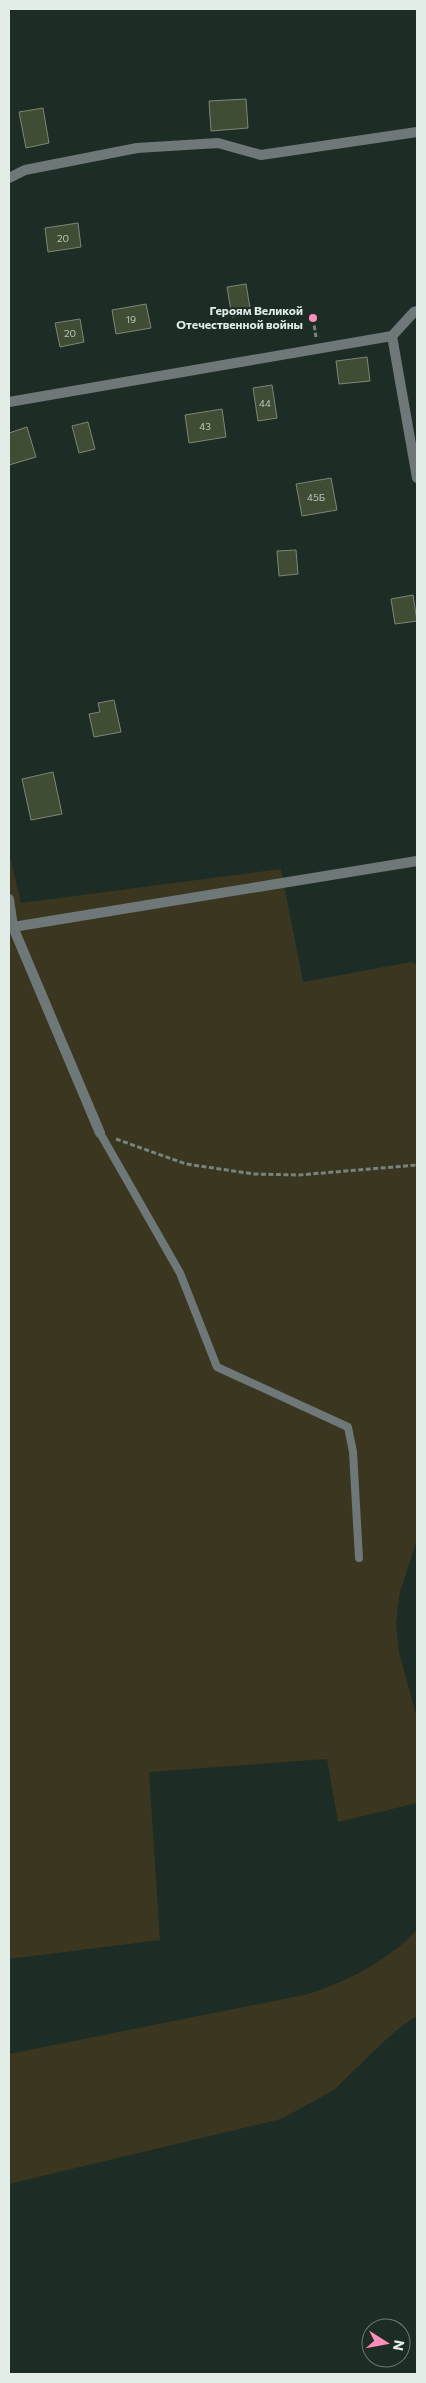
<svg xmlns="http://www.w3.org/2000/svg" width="426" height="2383" viewBox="0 0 426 2383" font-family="Commissioner,sans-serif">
<rect width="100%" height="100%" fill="#1d2d26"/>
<!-- green -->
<g fill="#3a361f">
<polygon points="9,852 21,903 281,869 303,982 411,962 417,965 417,1540 400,1592 396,1623 399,1652 417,1718 417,1803 338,1822 327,1759 149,1772 160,1940 9,1959"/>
<path d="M 417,1930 L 417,2016 L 402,2026 L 380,2045 L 334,2090 L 281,2119 L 9,2184 L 9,2054 L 304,1995 C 346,1983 387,1961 417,1930 Z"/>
</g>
<!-- building -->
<g fill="#404d35" stroke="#7d8676">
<polygon points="246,99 248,128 211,131 209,101"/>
<polygon points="43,108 49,143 26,148 19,112"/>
<polygon points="78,223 81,247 48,252 45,228"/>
<polygon points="246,284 251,314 232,317 227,287"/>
<polygon points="146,304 151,328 116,334 112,310"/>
<polygon points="80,319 84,342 60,347 55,323"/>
<polygon points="367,357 370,381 339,384 336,361"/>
<polygon points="272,385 277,418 258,421 253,388"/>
<polygon points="222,409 226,437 189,443 185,415"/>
<polygon points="88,422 95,449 79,453 72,426"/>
<polygon points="27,427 36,457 9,465 9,433"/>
<polygon points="331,478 337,510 302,516 296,484"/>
<polygon points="296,550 298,574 279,576 277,551"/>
<polygon points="413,595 417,621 395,624 391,599"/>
<polygon points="114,700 121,732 94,737 89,714 100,712 98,703"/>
<polygon points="53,772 62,814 31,820 22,779"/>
</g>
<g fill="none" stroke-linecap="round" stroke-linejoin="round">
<!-- path -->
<g stroke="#77847e" stroke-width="3" stroke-dasharray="5 2.5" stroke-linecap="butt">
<polyline points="313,318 316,337"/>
<polyline points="116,1139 186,1164 254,1174 299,1175 417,1165"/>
</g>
<!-- lane -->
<polyline stroke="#6f7878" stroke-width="8" points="100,1133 180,1273 217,1367 348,1427 353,1452 359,1558"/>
<!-- street -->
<g stroke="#6f7878" stroke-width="10">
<polyline points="9,178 25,170 137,148 218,143 261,155 417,132"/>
<polyline points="392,336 417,478"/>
<polyline points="9,402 392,336 414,312 417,311"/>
<polyline points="9,899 13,927 100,1133"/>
<polyline points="13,927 417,861"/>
</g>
</g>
<!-- markers -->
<circle fill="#ff8eba" stroke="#1d2d26" stroke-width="2" cx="313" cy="318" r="5"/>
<g text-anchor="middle" stroke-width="4" stroke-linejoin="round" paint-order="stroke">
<!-- number labels -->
<g font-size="10" fill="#bac5bb">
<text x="63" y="242">20</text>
<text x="131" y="323">19</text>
<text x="70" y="337">20</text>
<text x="265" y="407">44</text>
<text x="205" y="430">43</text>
<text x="316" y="501">45Б</text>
</g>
<!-- poi labels -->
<g font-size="12" font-weight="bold" fill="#e3ede8" stroke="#1d2d26" text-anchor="end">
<text x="303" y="315">Героям Великой<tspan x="303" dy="14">Отечественной войны</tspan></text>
</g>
</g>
<!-- border -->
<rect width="426" height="2383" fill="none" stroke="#e3ede8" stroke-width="20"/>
<!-- north arrow -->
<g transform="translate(386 2343) rotate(101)"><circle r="24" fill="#1d2d26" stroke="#6c7a74"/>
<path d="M0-4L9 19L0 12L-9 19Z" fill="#ff8eba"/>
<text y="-8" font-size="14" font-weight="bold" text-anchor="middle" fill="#e3ede8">N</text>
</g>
</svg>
